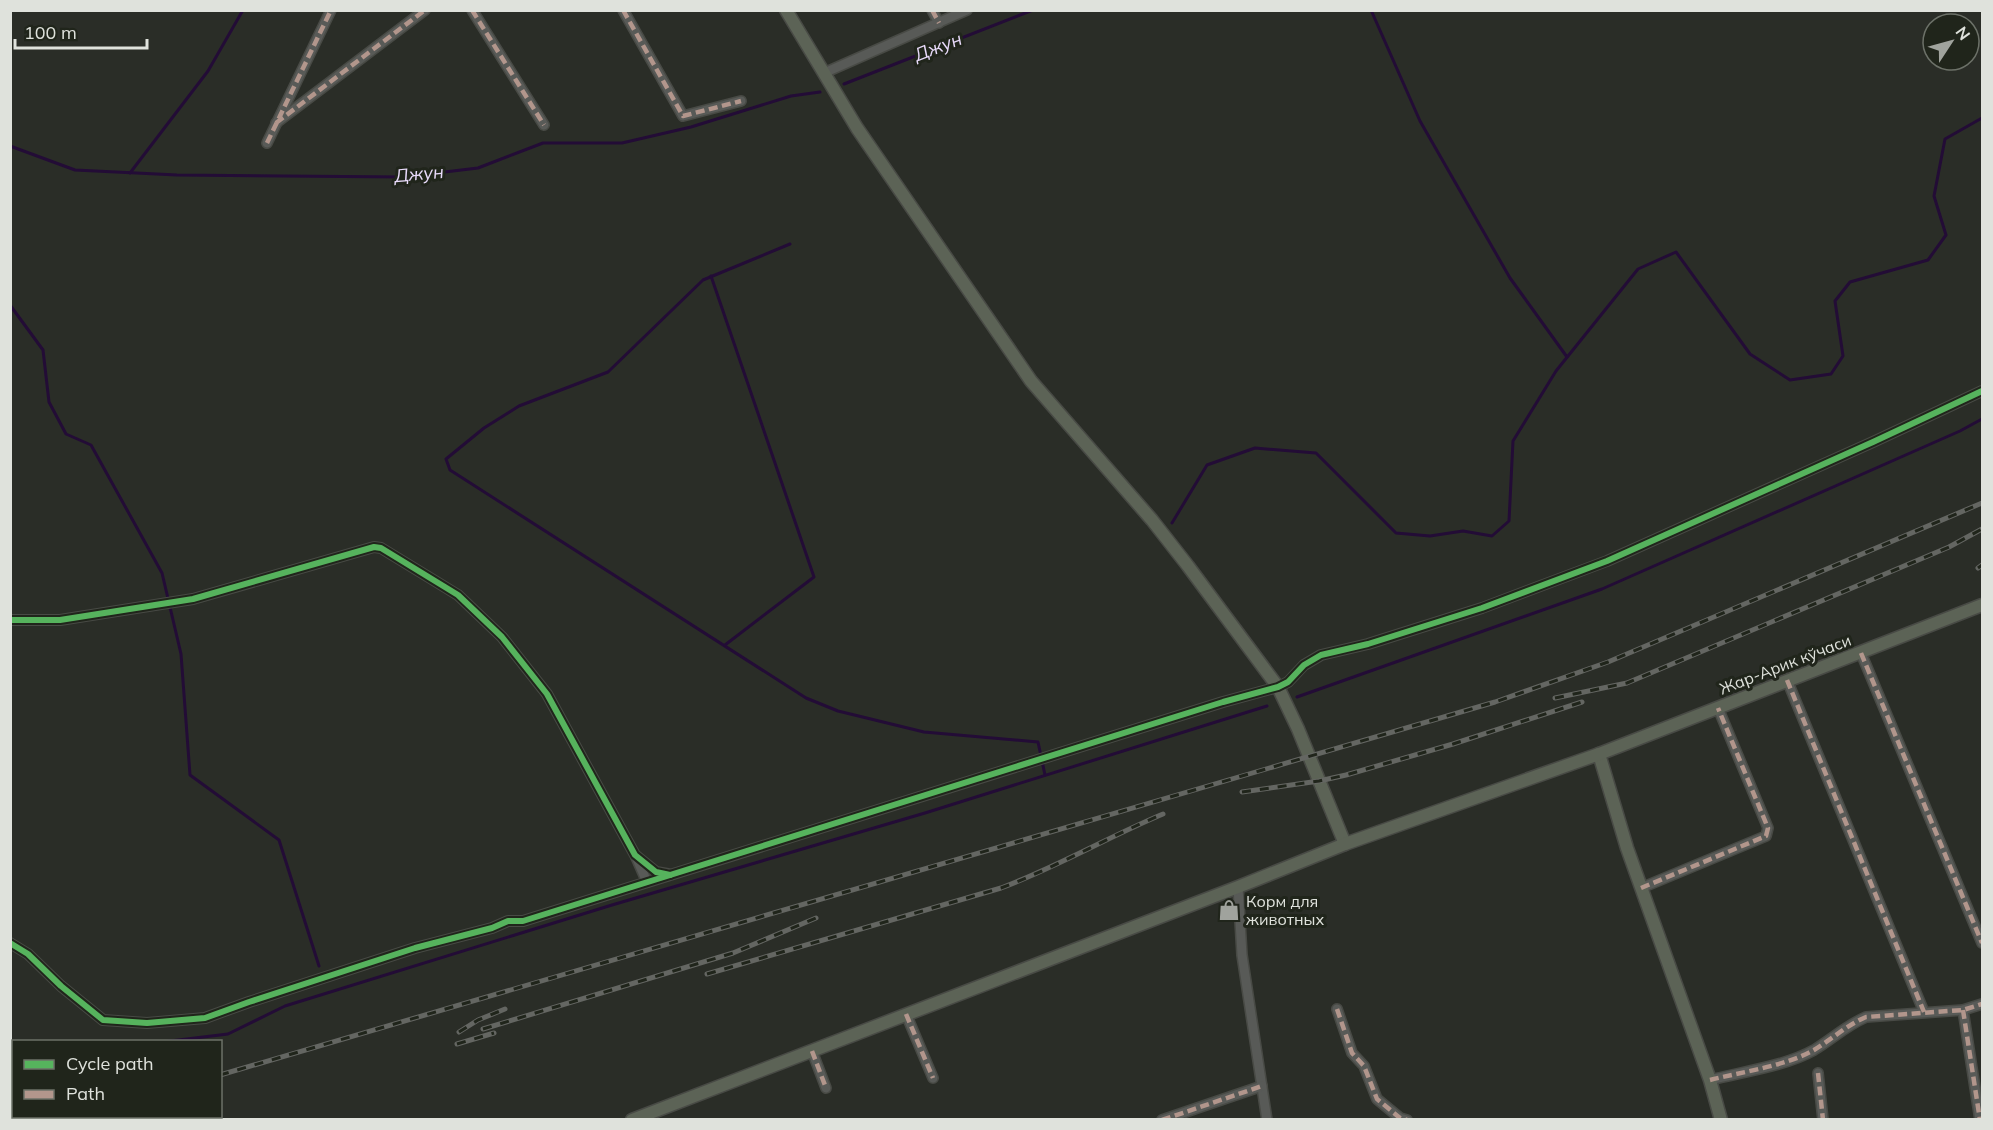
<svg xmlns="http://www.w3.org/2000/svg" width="1993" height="1130" viewBox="0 0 1993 1130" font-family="Mulish,sans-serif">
<rect width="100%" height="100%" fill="#2a2d27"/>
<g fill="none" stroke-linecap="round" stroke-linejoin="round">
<!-- stream -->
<g stroke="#230c36" stroke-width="3">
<polyline points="1371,10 1420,121 1510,278 1567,357"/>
<polyline points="844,84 1033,10"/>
<polyline points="10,146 75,170 177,175 403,177 478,168 543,143 622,143 691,127 791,96 820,92"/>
<polyline points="130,173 208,71 243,10"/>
<polyline points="790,244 703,280 608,372 519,406 484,428 446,459 450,470 806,698 838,711 924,732 1038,742 1045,775"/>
<polyline points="711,276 814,577 725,645"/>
<polyline points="10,305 43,350 49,402 66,434 91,445 162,573 181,654 190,775 279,840 319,966"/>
<polyline points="1172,523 1207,465 1255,448 1316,453 1396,533 1430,536 1463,531 1492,536 1509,521 1513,441 1556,371 1638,269 1676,252 1750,354 1790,380 1831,374 1843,356 1835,301 1850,282 1928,260 1946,235 1934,196 1945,139 1982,118"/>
<polyline points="1297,697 1602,589 1960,431 1982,419"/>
<polyline points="162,1042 228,1034 285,1006 612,905 925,813 1267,706"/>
<polyline points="10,1056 14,1056"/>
</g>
<defs>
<g id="minor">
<polyline points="472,10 544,125"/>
<polyline points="623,10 683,116 741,101"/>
<polyline points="932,10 939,23"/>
<polyline points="824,73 967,10"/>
<polyline points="276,123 425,10"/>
<polyline points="267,143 331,10"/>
<polyline points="10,620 60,620 193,599 374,547 381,548 458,595 502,637 547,694 635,855 656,872 668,874"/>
<polyline points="1861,653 1982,943"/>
<polyline points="1787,680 1924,1012"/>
<polyline points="636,857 647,882"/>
<polyline points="1238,887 1242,955 1267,1120"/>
<polyline points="1641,888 1766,836 1768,828 1718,708"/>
<polyline points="10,943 28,954 61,986 103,1020 147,1023 205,1018 249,1002 415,948 492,928 508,921 523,921 1223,702 1278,687 1288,682 1304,665 1321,655 1368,644 1482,608 1607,561 1873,442 1982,391"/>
<polyline points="1337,1009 1352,1053 1364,1066 1377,1099 1400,1118 1407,1120"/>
<polyline points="1963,1010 1980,1120"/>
<polyline points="906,1014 933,1078"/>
<polyline points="812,1051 826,1088"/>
<polyline points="1818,1073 1823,1120"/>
<path d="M 1710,1080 C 1741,1072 1786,1066 1814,1050 C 1832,1039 1847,1025 1866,1017 L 1963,1010 L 1982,1004"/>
<polyline points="1162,1120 1262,1086"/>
</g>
<g id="major">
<polyline points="786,10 857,128 1031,381 1152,520 1188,566 1278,687 1298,729 1345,844"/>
<polyline points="1599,754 1627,848 1710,1080 1721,1120"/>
<polyline points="632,1120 1238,887 1345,844 1599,754 1982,605"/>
</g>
</defs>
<!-- minor casing -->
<use href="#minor" stroke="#484a45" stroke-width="12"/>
<!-- major casing -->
<use href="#major" stroke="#484a45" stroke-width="15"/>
<!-- minor -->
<use href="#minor" stroke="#585a57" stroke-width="9"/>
<!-- major -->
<use href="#major" stroke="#5c6356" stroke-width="12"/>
<defs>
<g id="rail">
<polyline points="1978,568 1982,565"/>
<polyline points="1555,698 1627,683 1949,547 1982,529"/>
<polyline points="1242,792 1319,781 1346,775 1453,744 1582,702"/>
<path d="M 707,974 L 1001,888 C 1057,867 1108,837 1163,814"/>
<polyline points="483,1029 733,953 816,918"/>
<polyline points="459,1032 478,1020 505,1009"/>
<polyline points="457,1044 494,1033"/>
<polyline points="220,1075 1495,702 1608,662 1982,503"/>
<polyline points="67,1120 78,1116"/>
<polyline points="89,1120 100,1116"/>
</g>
</defs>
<!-- rail casing -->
<use href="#rail" stroke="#646662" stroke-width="5"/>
<!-- rail -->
<use href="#rail" stroke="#20251b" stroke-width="3" stroke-dasharray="9" stroke-linecap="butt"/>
<!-- quiet -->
<g stroke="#b2968c" stroke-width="4.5" stroke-dasharray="9 4.5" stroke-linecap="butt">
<polyline points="472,10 544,125"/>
<polyline points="623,10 683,116 741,101"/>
<polyline points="932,10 939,23"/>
<polyline points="276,123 425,10"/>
<polyline points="267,143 331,10"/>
<polyline points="1861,653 1982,943"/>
<polyline points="1787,680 1924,1012"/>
<polyline points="1641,888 1766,836 1768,828 1718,708"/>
<polyline points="1337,1009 1352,1053 1364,1066 1377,1099 1400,1118 1407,1120"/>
<polyline points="1963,1010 1980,1120"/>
<polyline points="906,1014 933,1078"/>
<polyline points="812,1051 826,1088"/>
<polyline points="1818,1073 1823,1120"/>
<path d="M 1710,1080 C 1741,1072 1786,1066 1814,1050 C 1832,1039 1847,1025 1866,1017 L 1963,1010 L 1982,1004"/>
<polyline points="1162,1120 1262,1086"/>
</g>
<defs>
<g id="cycleway">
<polyline points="10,620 60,620 193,599 374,547 381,548 458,595 502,637 547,694 635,855 656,872 670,875"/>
<polyline points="10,943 28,954 61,986 103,1020 147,1023 205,1018 249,1002 415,948 492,928 508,921 523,921 1223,702 1278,687 1288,682 1304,665 1321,655 1368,644 1482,608 1607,561 1873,442 1982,391"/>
</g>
</defs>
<!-- cycleway casing -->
<use href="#cycleway" stroke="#20251b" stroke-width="10"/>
<!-- cycleway -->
<use href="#cycleway" stroke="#56b35d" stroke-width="6"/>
</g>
<!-- icons -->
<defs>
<symbol id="shop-bare" viewBox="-9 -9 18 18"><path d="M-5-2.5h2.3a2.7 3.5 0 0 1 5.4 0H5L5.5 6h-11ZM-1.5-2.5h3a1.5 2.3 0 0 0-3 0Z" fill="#a0a39d" stroke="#20251b" stroke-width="2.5" paint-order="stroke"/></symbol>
</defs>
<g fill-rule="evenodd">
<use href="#shop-bare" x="1214" y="895" width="30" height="30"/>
</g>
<g text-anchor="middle" stroke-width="6" stroke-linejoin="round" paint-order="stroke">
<!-- street labels -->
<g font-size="16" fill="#dfe2dc" stroke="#20251b">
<text transform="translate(1785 664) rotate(-21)" y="6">Жар-Арик кўчаси</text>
</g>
<!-- poi labels -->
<g font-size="16" fill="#dfe2dc" stroke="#20251b" text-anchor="start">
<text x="1246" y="907">Корм для<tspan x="1246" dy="18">животных</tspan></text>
</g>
<!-- water labels -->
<g font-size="18" font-style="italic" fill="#e8dafa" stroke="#20251b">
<text transform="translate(938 47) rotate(-21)" y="6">Джун</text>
<text transform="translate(419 174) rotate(-5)" y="6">Джун</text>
</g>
</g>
<!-- border -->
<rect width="1993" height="1130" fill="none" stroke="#dfe2dc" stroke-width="24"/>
<!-- legend -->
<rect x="12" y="1040" width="210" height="78" fill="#20251b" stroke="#6c7168" stroke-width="1.5"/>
<rect x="24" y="1060" width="30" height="9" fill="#56b35d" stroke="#6c7168" stroke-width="1.5"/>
<text x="66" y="1070" font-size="18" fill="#dfe2dc">Cycle path</text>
<rect x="24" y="1090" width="30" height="9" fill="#b2968c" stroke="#6c7168" stroke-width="1.5"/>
<text x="66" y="1100" font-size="18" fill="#dfe2dc">Path</text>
<!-- north arrow -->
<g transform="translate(1951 42) rotate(54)"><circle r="28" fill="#20251b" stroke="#6c7168" stroke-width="1.5"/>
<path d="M0-4.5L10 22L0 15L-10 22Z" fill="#a0a39d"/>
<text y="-9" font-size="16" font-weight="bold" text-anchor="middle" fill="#dfe2dc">N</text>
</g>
<!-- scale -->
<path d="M15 39v9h132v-9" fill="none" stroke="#dfe2dc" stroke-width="3"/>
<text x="24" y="39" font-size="18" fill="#dfe2dc" stroke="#20251b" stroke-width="4.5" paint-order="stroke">100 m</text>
</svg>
